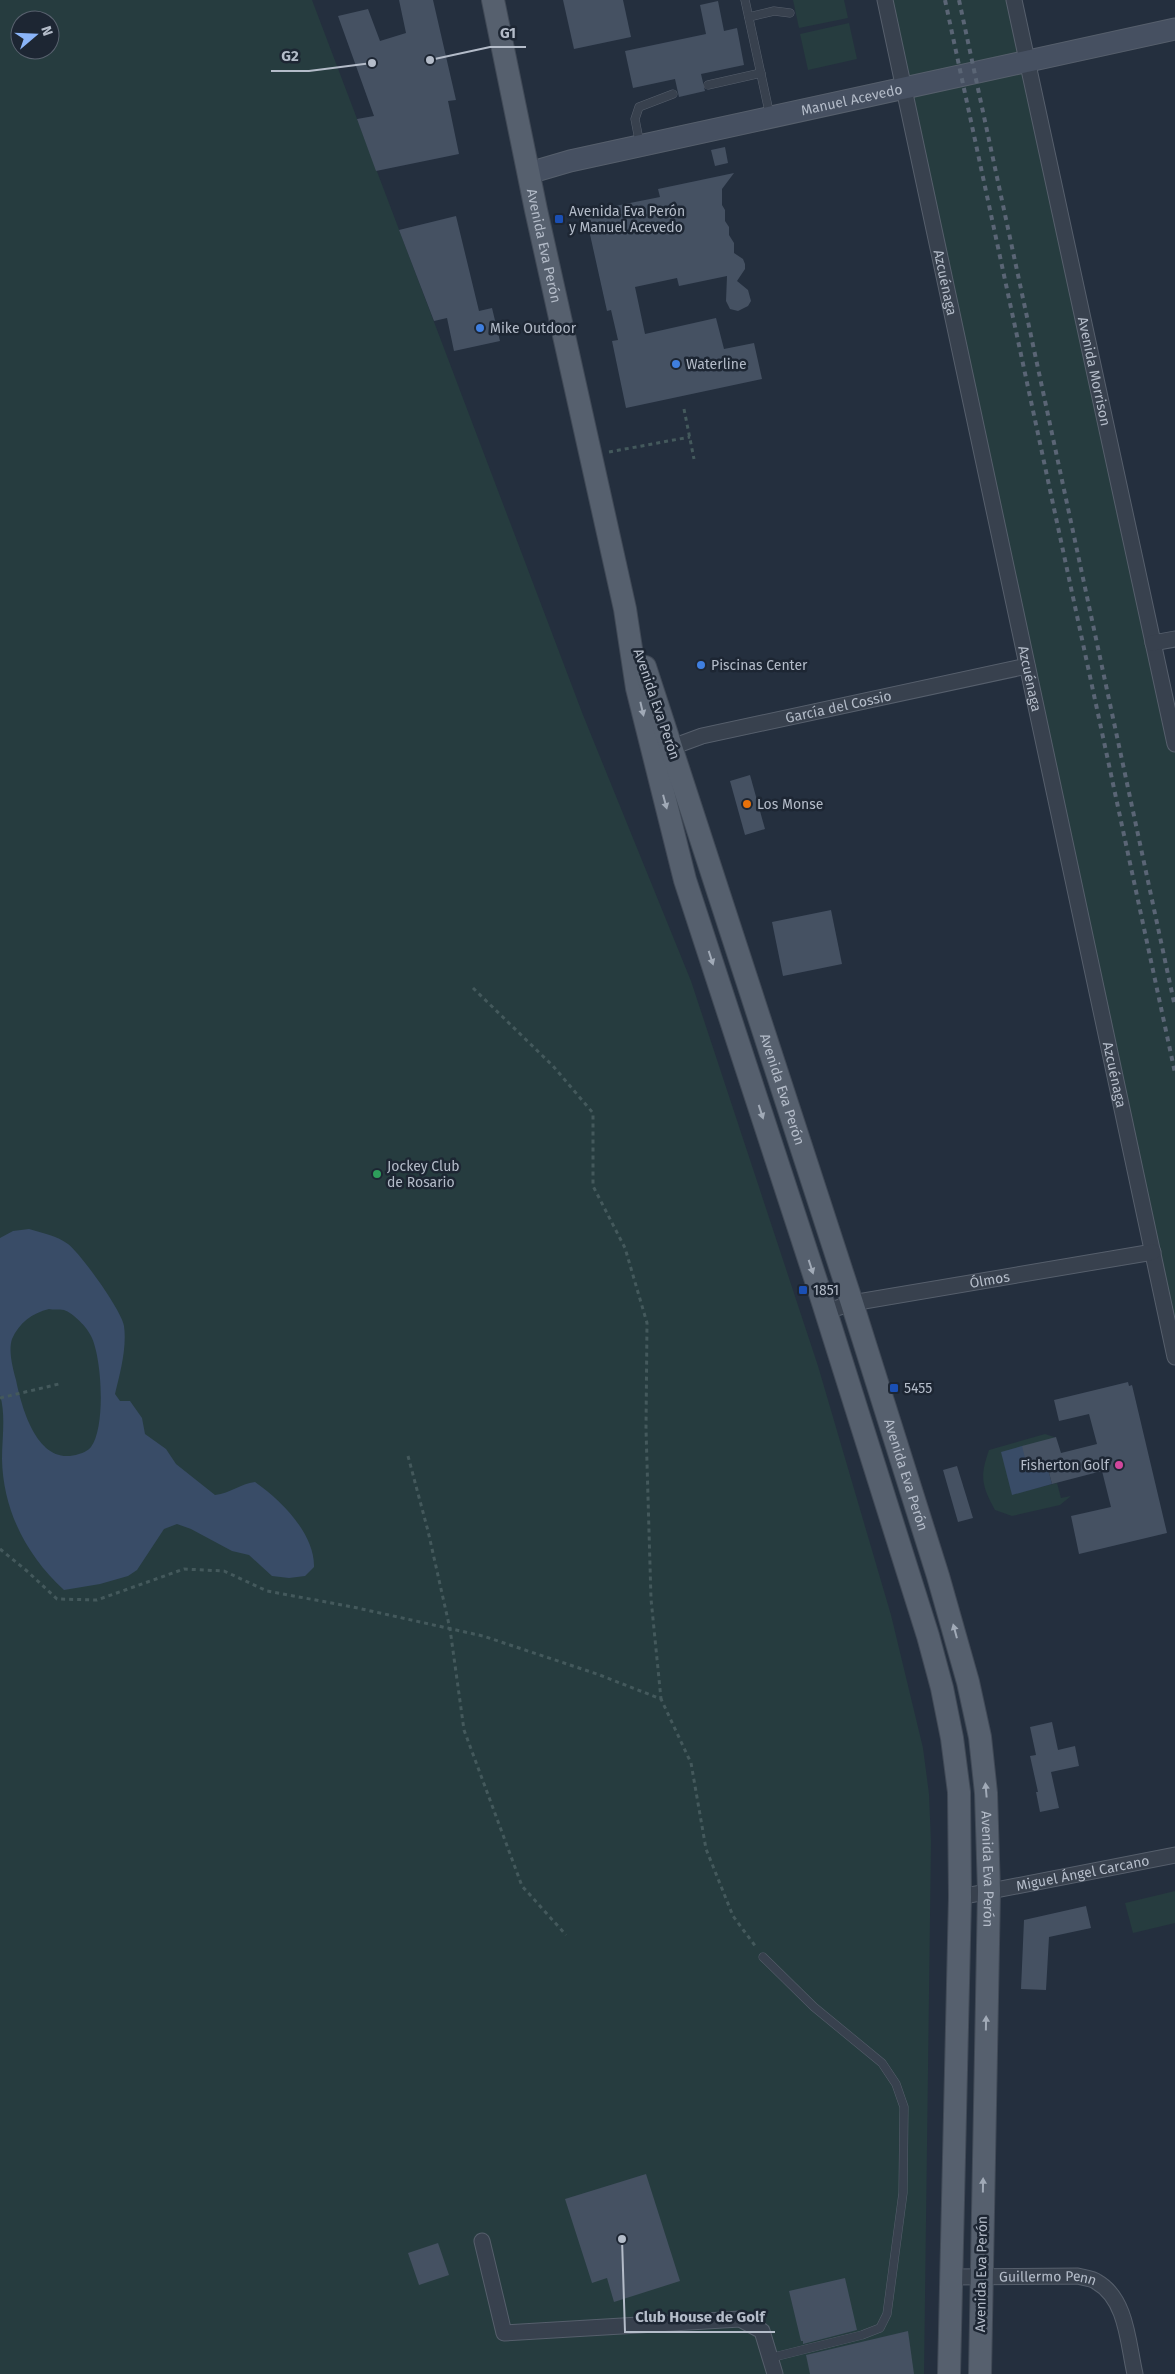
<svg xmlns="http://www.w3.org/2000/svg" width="1175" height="2374" viewBox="0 0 1175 2374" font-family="'Fira Sans',sans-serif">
<rect width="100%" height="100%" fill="#242f3e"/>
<!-- green -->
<g fill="#263c3f" fill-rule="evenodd">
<path d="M 0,0 L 312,0 L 583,715 L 691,981 L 818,1366 L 891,1615 L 923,1748 L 929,1794 L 931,1842 L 924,2374 L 0,2374 ZM 20,20 L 50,20 L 50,50 L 20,50 Z"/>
<polygon points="793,0 844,0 848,18 799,28"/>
<polygon points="885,0 1014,0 1175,744 1175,1357"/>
<polygon points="849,23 857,59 808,70 800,34"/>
<path d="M 1045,1434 L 1057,1438 L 1047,1440 L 1012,1494 L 1057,1483 L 1061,1498 L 1071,1496 L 1060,1505 L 1012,1516 L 995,1510 C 981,1485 980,1476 989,1450 Z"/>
<polygon points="1175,1891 1175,1923 1133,1933 1125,1903"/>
</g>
<!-- water -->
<g fill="#394c67" fill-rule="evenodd">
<path d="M 29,1229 C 43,1233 57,1236 68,1244 C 81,1254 122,1311 124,1326 C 127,1348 120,1373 115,1394 L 120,1401 L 130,1401 L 142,1418 L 145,1434 L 166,1449 L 176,1464 L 215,1495 C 231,1493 240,1484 255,1482 C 281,1500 315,1534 314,1567 L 305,1576 L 289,1578 L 272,1576 L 249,1555 L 232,1551 L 191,1529 L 177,1524 L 164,1529 L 137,1570 L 128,1576 L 100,1584 L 64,1590 C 27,1556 3,1511 2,1459 C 2,1438 6,1415 0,1395 L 0,1238 L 13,1231 ZM 49,1309 C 53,1310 59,1309 64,1310 C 73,1313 87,1327 91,1336 C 102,1357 106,1427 91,1447 C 89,1450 83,1453 79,1454 C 38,1468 22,1409 16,1380 C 13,1369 8,1351 12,1339 C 19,1323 32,1313 49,1309 Z"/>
<polygon points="1022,1446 1046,1461 1052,1484 1012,1495 1001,1452"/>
</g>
<!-- building -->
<g fill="#455162">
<polygon points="399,0 433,0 456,100 448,101 459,154 376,171 357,119 374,116 338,16 368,9 380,41 406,33"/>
<polygon points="563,0 623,0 631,37 574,49"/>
<polygon points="718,1 724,31 737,28 744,65 701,74 705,91 679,97 675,79 633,88 625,51 706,34 700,5"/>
<polygon points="725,147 728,163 715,166 711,150"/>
<polygon points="734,173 722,189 722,205 725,210 725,221 729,227 729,235 734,243 734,253 743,259 745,264 745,269 737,281 748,290 751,301 748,306 738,311 730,309 726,301 727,276 679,286 677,278 635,287 645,334 716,318 724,349 754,343 762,379 626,408 612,341 618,340 611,310 607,311 585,212 660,197 658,189"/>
<polygon points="456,216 479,311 492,308 500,341 454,351 447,318 434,321 399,230"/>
<polygon points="750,775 765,829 745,835 730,781"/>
<polygon points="831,910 842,964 783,976 772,922"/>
<polygon points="1128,1382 1129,1386 1132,1385 1167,1533 1079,1554 1071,1516 1111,1507 1102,1471 1052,1484 1046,1461 1027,1466 1022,1446 1056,1437 1061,1453 1097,1444 1089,1414 1059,1421 1054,1400"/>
<polygon points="957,1466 973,1518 958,1522 943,1470"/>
<polygon points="1052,1722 1058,1750 1075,1746 1079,1766 1051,1772 1059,1808 1040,1812 1036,1792 1038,1792 1030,1756 1036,1755 1030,1727"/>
<polygon points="1086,1906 1091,1928 1049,1937 1046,1990 1021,1989 1024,1920"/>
<polygon points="646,2174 680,2281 614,2302 607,2278 592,2283 565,2199"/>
<polygon points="438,2243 449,2275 419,2285 408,2253"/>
<polygon points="845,2278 857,2330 803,2344 803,2341 801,2341 789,2291"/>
<polygon points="908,2331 914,2374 810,2374 806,2355"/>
</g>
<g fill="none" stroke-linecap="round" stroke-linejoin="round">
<defs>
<g id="lane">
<polyline points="745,0 770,116"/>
<polyline points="749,17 774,11 790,13"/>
<polyline points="708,85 761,73"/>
<polyline points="640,145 635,119 639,107 673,94"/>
<polyline points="763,1957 814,2007 882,2063 896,2084 904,2107 903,2193 887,2314 880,2328 862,2335 770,2358"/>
</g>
<g id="street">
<path id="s1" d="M 885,0 L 1175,1357"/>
<path id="s2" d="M 1014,0 L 1175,744"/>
<polyline points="1153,643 1175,639"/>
<path id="s3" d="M 664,750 L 702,736 L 1027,666"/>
<path id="s4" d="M 825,1312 L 852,1303 L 1153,1252"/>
<path id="s5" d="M 960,1897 L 1175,1855"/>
<polyline points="482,2241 504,2333 740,2319 762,2331 775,2374"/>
<path id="s6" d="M 950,2277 L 1078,2276 C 1084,2278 1092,2278 1097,2282 C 1127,2299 1128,2344 1135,2374"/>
</g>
<g id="secondary">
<path id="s7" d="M 529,173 L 570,161 L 1175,29"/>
</g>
<g id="primary">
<path id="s8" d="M 493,0 L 536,210 L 625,609 L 637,688 L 685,880 L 820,1293 L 928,1636 L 942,1688 L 952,1738 L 959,1792 L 960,1897 L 949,2374"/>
<path id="s9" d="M 645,667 L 852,1303 L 938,1576 L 968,1682 L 980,1737 L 986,1793 L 989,1891 L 980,2374"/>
</g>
</defs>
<!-- lane casing -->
<use href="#lane" stroke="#565f6c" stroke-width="9"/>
<!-- street casing -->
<use href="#street" stroke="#565f6c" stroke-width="17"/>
<!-- secondary casing -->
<use href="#secondary" stroke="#565f6c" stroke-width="23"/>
<!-- primary casing -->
<use href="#primary" stroke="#414a57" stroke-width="24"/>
<!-- path -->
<g stroke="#44595c" stroke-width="3" stroke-dasharray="4 4" stroke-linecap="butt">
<polyline points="684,409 694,459"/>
<polyline points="609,452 690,437"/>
<polyline points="473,988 553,1066 593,1113 593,1186 625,1248 647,1323 646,1429 651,1599 661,1699"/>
<polyline points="0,1398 59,1384"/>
<polyline points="408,1456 428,1531 450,1629 464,1730 522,1886 566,1935"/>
<polyline points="0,1549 27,1571 57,1599 97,1600 184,1569 224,1571 267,1591 353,1607 483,1636 597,1674 661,1699 691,1763 706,1849 733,1916 756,1947"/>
</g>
<!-- lane -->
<use href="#lane" stroke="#38414e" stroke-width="8"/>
<!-- street -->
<use href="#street" stroke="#38414e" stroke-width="15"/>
<!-- secondary -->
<use href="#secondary" stroke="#465061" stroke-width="21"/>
<!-- primary -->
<use href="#primary" stroke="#56606e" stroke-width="22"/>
<!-- rail -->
<g stroke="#5a6575" stroke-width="4" stroke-dasharray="5 5" stroke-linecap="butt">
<polyline points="945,0 1175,1073"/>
<polyline points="959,0 1175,1007"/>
</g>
</g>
<!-- one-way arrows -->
<defs><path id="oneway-solid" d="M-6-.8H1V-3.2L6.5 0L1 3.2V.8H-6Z" transform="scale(1.25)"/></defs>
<g fill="#a1aab7">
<use href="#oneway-solid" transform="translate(642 709) rotate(77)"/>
<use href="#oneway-solid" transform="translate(665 802) rotate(75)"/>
<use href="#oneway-solid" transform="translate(711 958) rotate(72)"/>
<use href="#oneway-solid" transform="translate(761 1112) rotate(72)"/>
<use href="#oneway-solid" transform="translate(811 1267) rotate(72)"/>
<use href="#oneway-solid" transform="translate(955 1631) rotate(-105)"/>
<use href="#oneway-solid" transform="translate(986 1790) rotate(-95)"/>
<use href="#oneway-solid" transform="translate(986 2023) rotate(-89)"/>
<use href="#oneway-solid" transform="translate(983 2185) rotate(-89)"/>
</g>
<!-- markers -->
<g fill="#1a4fb4" stroke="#1d2633" stroke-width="2">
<rect x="554" y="214" width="10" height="10" rx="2.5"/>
<rect x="798" y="1285" width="10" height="10" rx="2.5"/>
<rect x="889" y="1383" width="10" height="10" rx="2.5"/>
</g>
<g fill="#3f7fe0" stroke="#1d2633" stroke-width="2">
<circle cx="480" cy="328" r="5"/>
<circle cx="676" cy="364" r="5"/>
<circle cx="701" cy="665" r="5"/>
</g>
<circle fill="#e8710a" stroke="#1d2633" stroke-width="2" cx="747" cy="804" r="5"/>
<circle fill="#2e9e5b" stroke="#1d2633" stroke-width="2" cx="377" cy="1174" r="5"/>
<circle fill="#d1479c" stroke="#1d2633" stroke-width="2" cx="1119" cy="1465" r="5"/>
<g text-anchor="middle" stroke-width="5" stroke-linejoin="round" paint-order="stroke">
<!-- street labels -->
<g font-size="14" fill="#b4bcc9" stroke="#1d2633">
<text dy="5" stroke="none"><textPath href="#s7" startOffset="331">Manuel Acevedo</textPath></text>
<text dy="5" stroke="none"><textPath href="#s8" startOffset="251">Avenida Eva Perón</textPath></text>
<text dy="5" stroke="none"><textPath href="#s1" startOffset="289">Azcuénaga</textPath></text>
<text dy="5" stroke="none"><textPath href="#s2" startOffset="380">Avenida Morrison</textPath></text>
<text dy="5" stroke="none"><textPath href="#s1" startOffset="694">Azcuénaga</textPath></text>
<text transform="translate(657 704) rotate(71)" y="5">Avenida Eva Perón</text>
<text dy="5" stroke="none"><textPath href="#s3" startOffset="180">García del Cossio</textPath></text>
<text dy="5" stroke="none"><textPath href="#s1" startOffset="1099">Azcuénaga</textPath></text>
<text dy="5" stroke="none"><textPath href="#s9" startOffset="444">Avenida Eva Perón</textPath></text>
<text dy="5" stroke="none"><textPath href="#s4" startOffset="168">Ólmos</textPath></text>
<text dy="5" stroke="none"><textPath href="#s9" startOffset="849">Avenida Eva Perón</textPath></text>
<text dy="5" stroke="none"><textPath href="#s9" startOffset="1254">Avenida Eva Perón</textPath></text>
<text dy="5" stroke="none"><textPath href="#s5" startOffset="125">Miguel Ángel Carcano</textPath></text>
<text transform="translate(981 2274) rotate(-89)" y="5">Avenida Eva Perón</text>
<text dy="5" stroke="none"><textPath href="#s6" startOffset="98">Guillermo Penn</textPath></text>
</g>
<!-- poi labels -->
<g font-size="14" fill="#b4bcc9" stroke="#1d2633" text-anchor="start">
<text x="569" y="216">Avenida Eva Perón<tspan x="569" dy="16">y Manuel Acevedo</tspan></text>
<text x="490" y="333">Mike Outdoor</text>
<text x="686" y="369">Waterline</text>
<text x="711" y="670">Piscinas Center</text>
<text x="757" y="809">Los Monse</text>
<text x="387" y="1171">Jockey Club<tspan x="387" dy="16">de Rosario</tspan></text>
<text x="813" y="1295">1851</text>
<text x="904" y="1393">5455</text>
<text x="1109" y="1470" text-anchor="end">Fisherton Golf</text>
</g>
</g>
<!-- callouts -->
<path fill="none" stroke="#b4bcc9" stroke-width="2" d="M430 60L490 47H526M372 63L309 71H271M622 2239L625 2332H775"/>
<g fill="#b4bcc9" stroke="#1d2633" stroke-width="2">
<circle cx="430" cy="60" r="5"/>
<circle cx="372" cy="63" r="5"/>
<circle cx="622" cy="2239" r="5"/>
</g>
<g font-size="15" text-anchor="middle" font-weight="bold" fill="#b4bcc9" stroke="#1d2633" stroke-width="5" stroke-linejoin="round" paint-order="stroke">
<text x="508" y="38">G1</text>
<text x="290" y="61">G2</text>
<text x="700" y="2322">Club House de Golf</text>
</g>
<!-- north arrow -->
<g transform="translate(35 35) rotate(71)"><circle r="24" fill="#1d2633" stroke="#59626f"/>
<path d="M0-4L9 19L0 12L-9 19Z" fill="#8ab4f8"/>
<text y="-8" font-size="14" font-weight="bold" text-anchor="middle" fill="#b4bcc9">N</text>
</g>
</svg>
